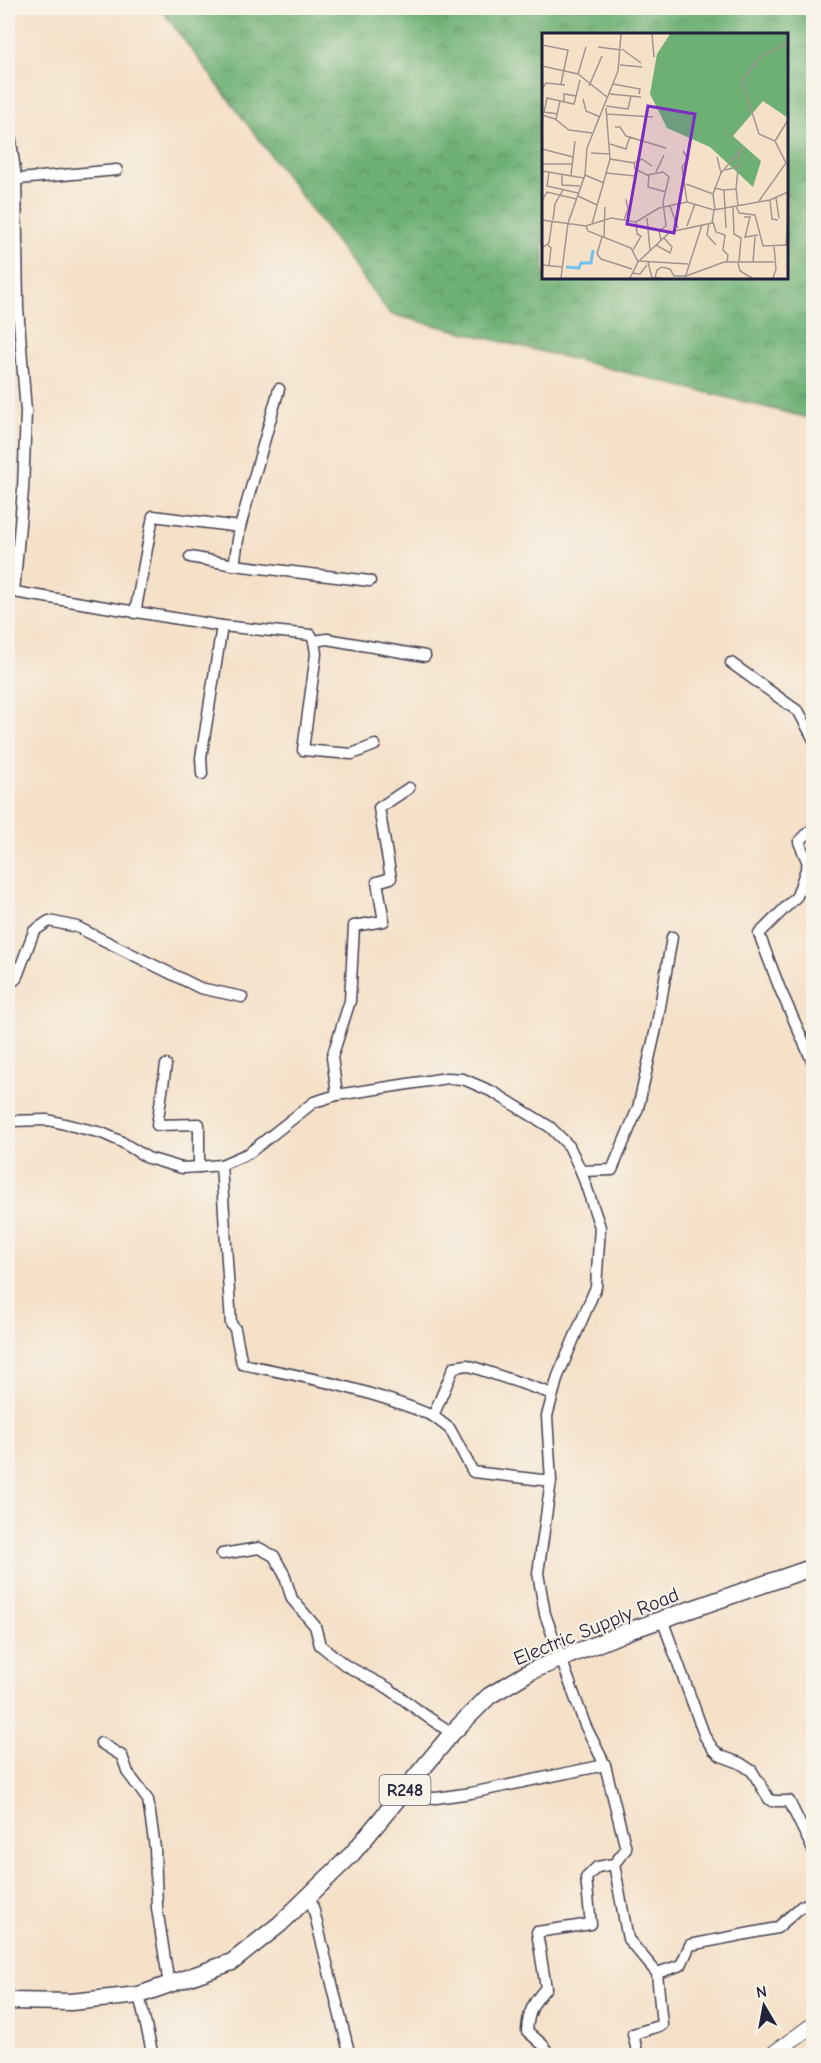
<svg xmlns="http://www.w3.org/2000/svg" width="821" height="2063" viewBox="0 0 821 2063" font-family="'Comic Neue',sans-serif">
<defs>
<pattern id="forest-crowns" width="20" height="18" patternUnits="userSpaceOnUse" patternTransform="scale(1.5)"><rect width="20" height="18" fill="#6eb074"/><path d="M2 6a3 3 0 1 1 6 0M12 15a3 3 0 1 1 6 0" fill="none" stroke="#5a8f60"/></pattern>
</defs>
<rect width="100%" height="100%" fill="#f7f3e8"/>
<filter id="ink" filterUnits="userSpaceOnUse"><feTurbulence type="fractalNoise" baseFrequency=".0167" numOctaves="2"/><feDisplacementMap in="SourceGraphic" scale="12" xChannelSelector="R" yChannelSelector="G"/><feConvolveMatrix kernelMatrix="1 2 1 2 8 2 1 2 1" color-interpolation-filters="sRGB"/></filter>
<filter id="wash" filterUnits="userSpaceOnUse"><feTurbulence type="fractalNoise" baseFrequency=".008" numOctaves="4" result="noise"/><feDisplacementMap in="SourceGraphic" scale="24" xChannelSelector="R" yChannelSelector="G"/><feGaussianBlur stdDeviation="1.35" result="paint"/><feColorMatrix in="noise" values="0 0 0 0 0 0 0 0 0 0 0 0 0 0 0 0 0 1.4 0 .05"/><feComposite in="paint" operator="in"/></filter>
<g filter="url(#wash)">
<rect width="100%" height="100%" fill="#f5e0c8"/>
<!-- forest -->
<path fill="url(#forest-crowns)" stroke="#486958" stroke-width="1.5" fill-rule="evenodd" d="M 160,8 L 813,8 L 813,419 L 390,314 ZM 544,34 L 786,34 L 786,278 L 544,278 Z"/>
</g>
<g filter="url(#ink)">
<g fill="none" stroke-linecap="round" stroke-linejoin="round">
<defs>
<g id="minor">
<polyline points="8,120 16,178 18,308 26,412 23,490 14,592"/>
<polyline points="8,180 117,170"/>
<polyline points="190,557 234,565 370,581"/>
<polyline points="234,565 240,527 279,389"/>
<polyline points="8,591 222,626 311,635 314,641 316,654 303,750 352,754 375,745"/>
<polyline points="135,613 153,516 240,527"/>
<polyline points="314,641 327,639 425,656"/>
<polyline points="731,663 799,712 814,740"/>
<polyline points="202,774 201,758 222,626"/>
<polyline points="814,827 799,842 808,863 797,896 759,934 780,989 814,1065"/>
<polyline points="8,983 16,979 34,931 49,921 77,927 200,988 242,997"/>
<polyline points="166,1065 157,1125 199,1124 199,1167"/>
<polyline points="337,1095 332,1057 350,1001 354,926 384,921 377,882 391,878 379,808 409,788"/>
<polyline points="8,1121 48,1120 102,1133 120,1141 148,1158 182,1168 199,1167 221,1165 249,1153 314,1102 337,1095 447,1078 463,1079 493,1092 550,1127 569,1146 581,1171 600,1227 596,1287 558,1376 547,1416 551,1481 538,1573 545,1614 585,1725 605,1765 626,1849 614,1864 628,1939 657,1973 662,2025 633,2034 638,2056"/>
<path d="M 221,1165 L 231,1324 L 235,1329 L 242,1364 C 307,1377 371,1390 433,1416 L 454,1367 L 467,1365 L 553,1394"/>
<polyline points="581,1171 612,1170 638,1108 657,1024 672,937"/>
<polyline points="433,1416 450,1429 473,1472 551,1481"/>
<polyline points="222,1554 259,1548 274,1556 284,1574 292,1599 315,1626 320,1645 345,1665 388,1688 426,1716 452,1733"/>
<polyline points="662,1619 705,1737 713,1749 721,1756 740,1763 752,1771 769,1799 772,1801 789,1801 814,1852"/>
<polyline points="101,1743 122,1756 128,1773 148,1800 155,1848 157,1908 169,1985"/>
<polyline points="400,1796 436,1798 471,1793 605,1765"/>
<polyline points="310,1895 350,2056"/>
<polyline points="657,1973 681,1965 690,1945 777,1928 802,1906 814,1901"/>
<polyline points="139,1995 153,2056"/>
<path d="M 550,2056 L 543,2045 L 527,2031 C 528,2012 534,2001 546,1988 L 537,1932 L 591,1924 L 586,1878 L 597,1867 L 614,1864"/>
</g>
<polyline id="secondary" points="770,2056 814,2024"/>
<polyline id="primary" points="8,2001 71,2002 139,1995 232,1962 280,1924 352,1854 452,1733 489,1696 531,1671 631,1630 814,1567"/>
</defs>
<!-- minor casing -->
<use href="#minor" stroke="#423e50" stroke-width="13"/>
<!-- secondary casing -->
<use href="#secondary" stroke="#423e50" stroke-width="17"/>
<!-- primary casing -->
<use href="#primary" stroke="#423e50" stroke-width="19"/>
<!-- minor -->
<use href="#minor" stroke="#fff" stroke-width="10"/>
<!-- secondary -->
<use href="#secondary" stroke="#fff" stroke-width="15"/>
<!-- primary -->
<use href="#primary" stroke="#fff" stroke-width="16"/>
</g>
</g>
<g text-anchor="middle" stroke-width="4.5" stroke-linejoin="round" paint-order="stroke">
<!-- shield labels -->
<rect fill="#f7f3e8" stroke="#62616f" stroke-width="1.5" x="379.5" y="1775" width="51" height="30" rx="4.5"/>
<g font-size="18" font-weight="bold" fill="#22223b">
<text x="405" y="1796">R248</text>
</g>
<!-- street labels -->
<g font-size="20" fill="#22223b" stroke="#f7f3e8">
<text transform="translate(596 1626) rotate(-22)" y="7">Electric Supply Road</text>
</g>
</g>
<!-- overview -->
<g transform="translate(542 33)">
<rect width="246" height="246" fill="#f5e0c8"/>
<path d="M 128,1 L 246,1 L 246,85 L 221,68 L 191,103 L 219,128 L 211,154 L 168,114 L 125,95 L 108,61 L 115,21 Z" fill="#6eb074"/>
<path fill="none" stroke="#72c1ed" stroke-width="3" d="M 24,234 L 37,235 L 39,230 L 49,230 L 51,217"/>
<path fill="none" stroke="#a19490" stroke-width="1.5" d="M 110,1 L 112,24M 0,12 L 26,17 L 19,51M 56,14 L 79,17M 80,16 L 99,30M 78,32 L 100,34M 0,33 L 36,41 L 65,64M 36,41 L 44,14M 71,51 L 98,56 L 97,61M 47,53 L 60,23M 0,56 L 4,50 L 23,52M 68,61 L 99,64M 41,66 L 44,78 L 58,84M 22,68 L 22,61 L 34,63M 64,73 L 86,76 L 89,63M 16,81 L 2,79 L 5,65 L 18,68M 64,81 L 111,84M 0,82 L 13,86 L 27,97 L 50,100M 14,86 L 18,68 L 32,71 L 38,47M 73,94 L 78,94 L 84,103 L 124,115M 101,107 L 105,79M 233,108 L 246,87M 68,111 L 84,116 L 88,103M 0,116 L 31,124M 141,118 L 146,126 L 140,134 L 145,169M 49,120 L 68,121M 68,126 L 92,130 L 93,136 L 105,142 L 121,139 L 127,144 L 121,169 L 124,193 L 117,198 L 119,207M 92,130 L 100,126 L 110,133M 0,131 L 30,131M 183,137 L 198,133 L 197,117M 0,138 L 42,145M 7,139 L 5,153 L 36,160M 114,139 L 122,122M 64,140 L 93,143 L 95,137M 179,140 L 202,113M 20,141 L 20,152 L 38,153M 29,142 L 33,108M 43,142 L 62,150M 107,142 L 106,154 L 124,159M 144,151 L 171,161M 172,155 L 182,157 L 184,195M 194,156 L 196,136M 182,157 L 194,156 L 196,172M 36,163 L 55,172M 234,165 L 237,185M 1,166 L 5,159 L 34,166M 228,167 L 230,186 L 236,187M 217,168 L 244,130 L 233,108 L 217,101 L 200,48 L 218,24 L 246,10M 128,173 L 136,195M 194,173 L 197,180 L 213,182 L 221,213 L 246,212M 191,174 L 192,201 L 199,205 L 197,229M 173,177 L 171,161 L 179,140 L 175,124M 202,184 L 208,184 L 203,204 L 216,202M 105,185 L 108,217M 0,187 L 44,193 L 69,185 L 94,189 L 117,175 L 145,169 L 172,177 L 228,167 L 246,159M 11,187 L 13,171 L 21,157M 82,187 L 86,176 L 84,166M 171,189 L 174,199 L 183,202 L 181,217 L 186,222 L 185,229M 167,190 L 165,202 L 174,212M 50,191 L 68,126 L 64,75M 44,193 L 46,198 L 89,215 L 96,229M 145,193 L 153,171M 60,204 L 55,221 L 59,226 L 90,236M 62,204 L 63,174M 6,212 L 9,215 L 7,233M 114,212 L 128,220 L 130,214 L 122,205M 244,212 L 246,182M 0,215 L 7,210 L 10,189M 91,217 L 99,203 L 95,201 L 94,189M 98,228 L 146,231M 106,229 L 110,245 L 120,245M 211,229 L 213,204M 196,230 L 198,238 L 210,245M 0,232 L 21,234M 90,240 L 98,241 L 105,232M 144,243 L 182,229 L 232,229M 19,245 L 26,190 L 43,142 L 45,115 L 76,38 L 79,1M 88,245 L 96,229 L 128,199 L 170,190 L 172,177M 113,245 L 115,237 L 120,234 L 128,236 L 132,243 L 144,243M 143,245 L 160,192M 231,245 L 234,236 L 232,213"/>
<path fill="#7b2cbf" fill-opacity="0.15" stroke="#7b2cbf" stroke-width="3" d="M 106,73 L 153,81 L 132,200 L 85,191 Z"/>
<rect width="246" height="246" fill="none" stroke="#22223b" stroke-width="3"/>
</g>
<!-- margin -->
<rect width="821" height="2063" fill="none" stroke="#f7f3e8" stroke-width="30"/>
<!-- north arrow -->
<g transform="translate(764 2006) rotate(350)" stroke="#f7f3e8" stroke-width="4.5" paint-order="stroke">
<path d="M0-4.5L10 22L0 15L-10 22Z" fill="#22223b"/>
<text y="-9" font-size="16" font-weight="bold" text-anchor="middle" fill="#22223b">N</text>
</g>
</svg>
